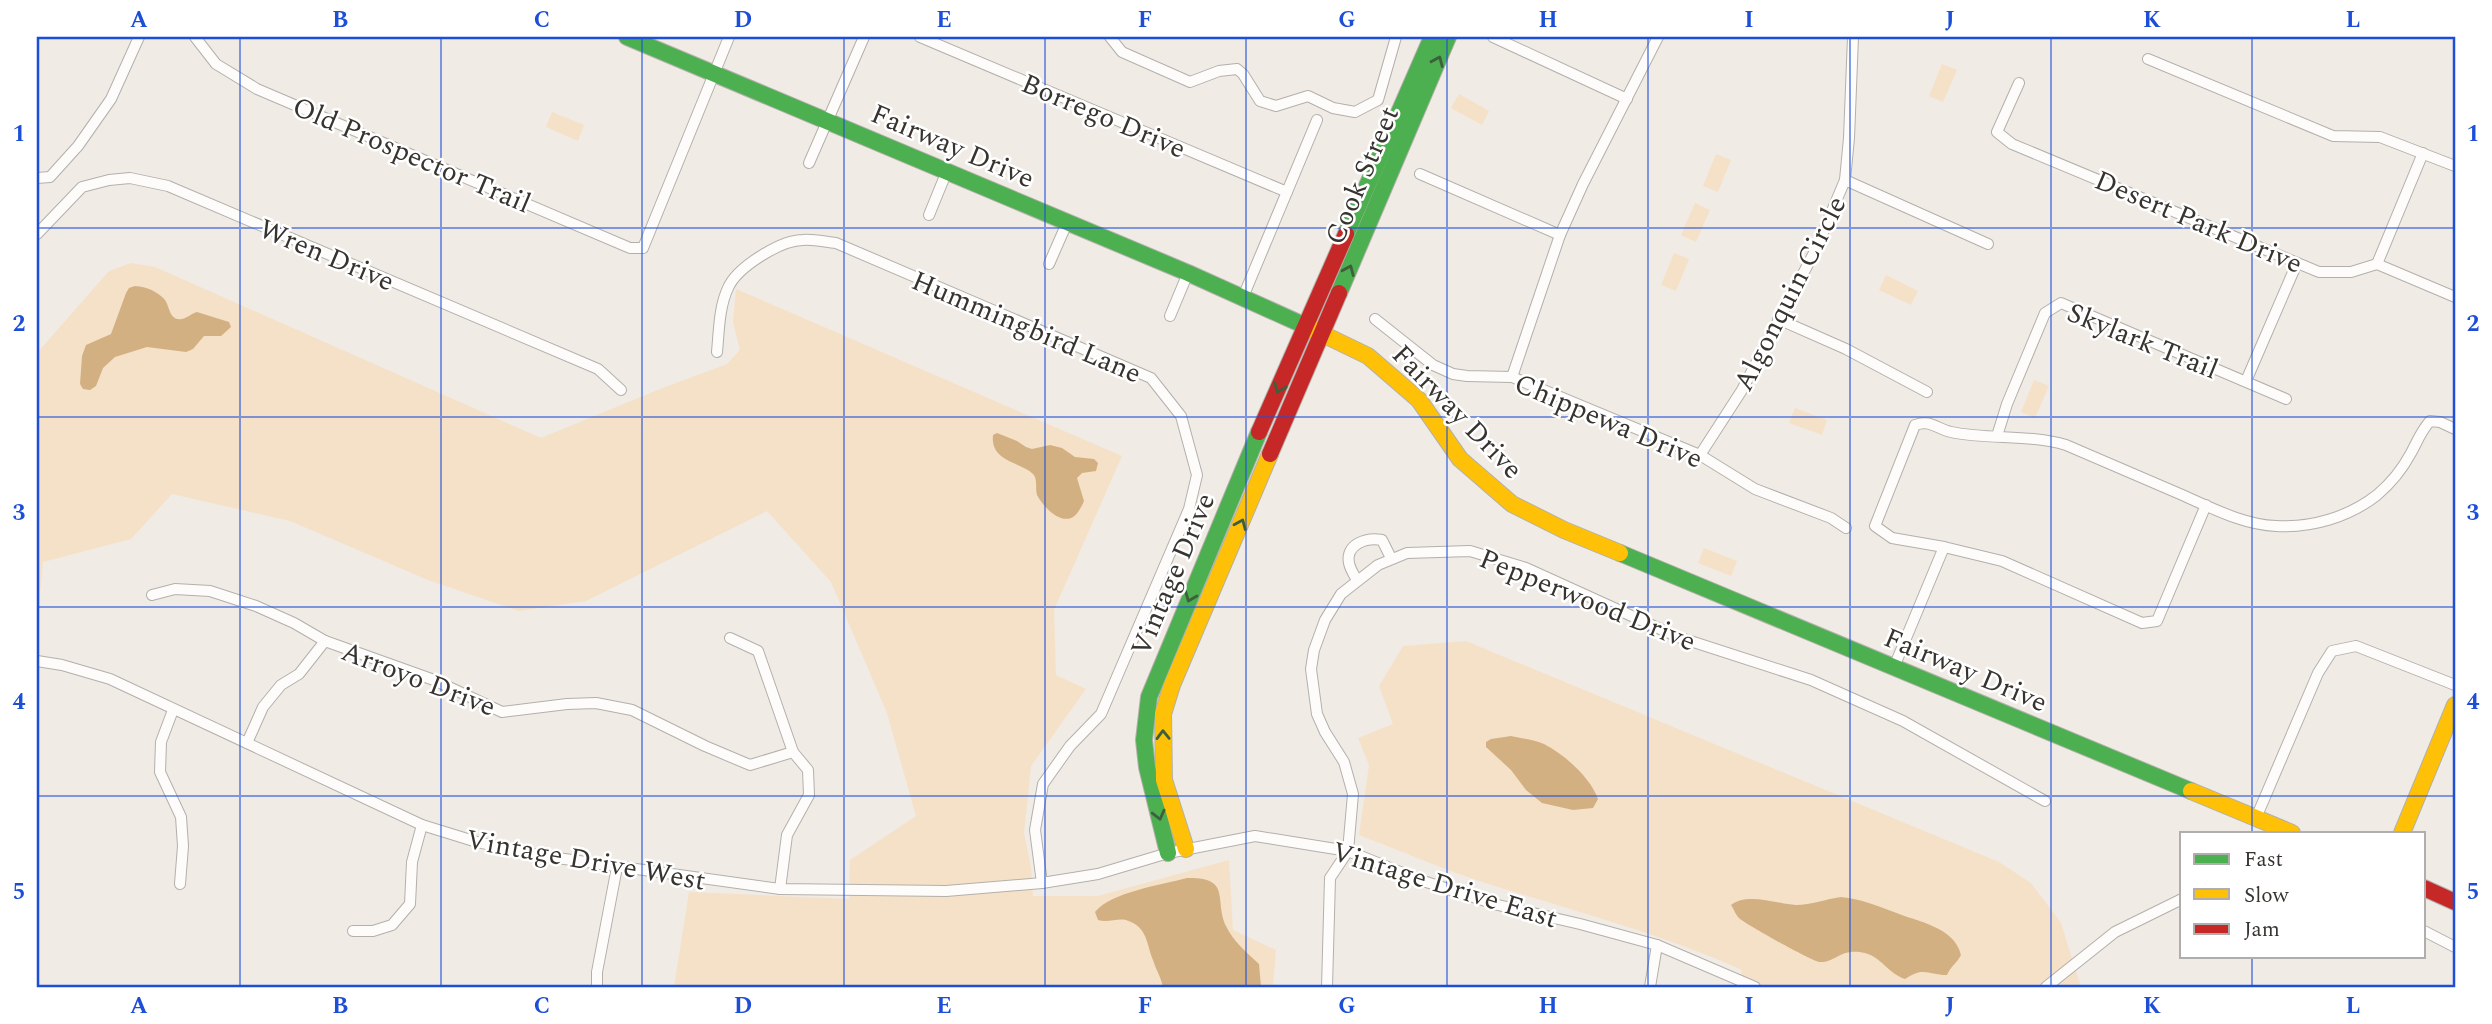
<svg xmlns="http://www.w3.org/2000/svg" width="2492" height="1024" viewBox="0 0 2492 1024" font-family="Spectral,serif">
<rect width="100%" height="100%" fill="#f0ebe5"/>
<!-- green -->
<g fill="#f5e1c8">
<polygon points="1942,64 1957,70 1943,102 1929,96"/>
<polygon points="1459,94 1489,111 1482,125 1451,108"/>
<polygon points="552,112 584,125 578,141 546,127"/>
<polygon points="1716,154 1731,160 1718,192 1703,186"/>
<polygon points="1695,203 1710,210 1696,242 1681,235"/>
<polygon points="1674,253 1689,259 1676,291 1661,285"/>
<polygon points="131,263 155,267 541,438 660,389 727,364 740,350 733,322 736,289 1122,456 1054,610 1056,675 1086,689 1031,766 1024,833 1031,867 1033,896 1098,896 1229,860 1233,930 1276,950 1273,987 674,987 689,892 849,899 850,860 916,816 887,713 831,582 767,511 586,601 519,611 428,580 290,521 172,494 131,539 43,562 37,628 37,353 109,271"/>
<polygon points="1886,275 1918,291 1911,305 1879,290"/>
<polygon points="2034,380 2049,386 2035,418 2021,412"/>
<polygon points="1795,408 1827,420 1822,435 1789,423"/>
<polygon points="1704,548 1737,561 1731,576 1698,563"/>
<path d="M 1466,641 L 1999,862 L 2031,883 L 2061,923 L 2081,987 L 1738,987 L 1742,970 C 1662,934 1578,912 1495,886 C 1449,872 1404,852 1359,835 L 1369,765 L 1358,738 L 1393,724 L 1379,686 L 1403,646 Z"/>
</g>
<!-- water -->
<g fill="#d2b082">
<path d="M 135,286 C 147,287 157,291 165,300 C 170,307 169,321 182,319 C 187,318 191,314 197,312 L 229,322 L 231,327 L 221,336 L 204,336 L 193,349 L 186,352 L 147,347 L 115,357 L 103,368 L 96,386 L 90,390 L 83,389 L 80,384 L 82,356 L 86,345 L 111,334 L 126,293 L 129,288 Z"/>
<path d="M 997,433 L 1017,441 L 1026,447 L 1032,449 L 1050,445 L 1062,448 L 1075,457 L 1094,459 L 1098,463 L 1096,471 L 1082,473 L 1077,478 L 1084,501 C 1082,506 1077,516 1071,518 C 1058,523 1042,505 1037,495 C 1035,488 1038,479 1033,474 C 1021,462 990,462 993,435 Z"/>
<path d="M 1511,736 C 1521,738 1534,740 1544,744 C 1565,755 1590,777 1598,799 L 1593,808 L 1573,810 L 1542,803 L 1526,790 L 1511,770 L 1486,747 L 1486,742 L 1491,739 Z"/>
<path d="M 1187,878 C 1232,877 1214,900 1226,926 C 1233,941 1247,953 1259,964 L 1261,987 L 1163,987 C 1161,977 1156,970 1153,960 C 1146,943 1148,927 1126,920 C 1117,918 1108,923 1098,920 L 1095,912 C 1111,892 1161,885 1187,878 Z"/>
<path d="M 1841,897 C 1861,899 1875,905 1894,912 C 1917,922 1954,926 1961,955 C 1957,963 1950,967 1947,975 C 1928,975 1924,966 1905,979 C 1889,974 1881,957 1865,953 C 1840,947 1836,963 1819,962 C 1812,961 1745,924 1739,918 C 1735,914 1734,909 1731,905 C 1747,892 1777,904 1796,905 C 1811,905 1826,899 1841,897 Z"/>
</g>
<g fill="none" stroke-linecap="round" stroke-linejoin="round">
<defs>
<g id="street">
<polyline points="195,37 216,64 257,89 630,248 643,248 729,37"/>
<polyline points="920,37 1287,192"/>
<polyline points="1110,37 1122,52 1190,82 1219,71 1237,69 1243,74 1260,101 1276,106 1308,96 1333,108 1355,112 1378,100 1396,37"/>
<polyline points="1493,37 1627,99"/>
<polyline points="2148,59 2333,136 2380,137 2455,166"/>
<polyline points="2019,83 1997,132 2012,144 2319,272 2351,272 2377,264 2455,297"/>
<polyline points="809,163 864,37"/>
<polyline points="1420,174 1560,235"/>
<polyline points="37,178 50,177 78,146 111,99 139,37"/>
<polyline points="1845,180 1988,244"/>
<polyline points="929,215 947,171"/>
<polyline points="37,234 82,187 109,180 130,178 168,186 598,369 621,390"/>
<polyline points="1049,264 1067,223"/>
<polyline points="2377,264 2423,153"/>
<polyline points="1243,297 1317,120"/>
<polyline points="1170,316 1188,273"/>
<polyline points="1375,319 1433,365 1453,374 1467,376 1512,377 1700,455 1755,489 1831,518 1846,528"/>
<polyline points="1778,319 1846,349 1927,392"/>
<path d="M 717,352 C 719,331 719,307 728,288 C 737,267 781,240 803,240 C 814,239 825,242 836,243 L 1151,378 L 1181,416 L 1197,475 L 1189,509 L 1101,714 L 1070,746 L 1043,784 L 1035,830 L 1042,883"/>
<polyline points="1512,377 1560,235 1583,184 1658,37"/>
<polyline points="2246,381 2297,263"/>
<polyline points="1997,436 2007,404 2045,313 2061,303 2286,399"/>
<polyline points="1700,455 1742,390 1816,249 1845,180 1849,138 1853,37"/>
<path d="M 2206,505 L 2157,621 L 2142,623 L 2002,561 L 1944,547 L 1892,538 L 1875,526 L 1915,425 C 1930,419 1937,429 1951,432 C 1989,440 2029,434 2066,445 C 2104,461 2142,478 2180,494 C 2210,507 2243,525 2276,526 C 2312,528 2349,517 2377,495 C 2390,484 2403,468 2411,453 C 2417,442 2421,431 2430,421 L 2440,422 L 2455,429"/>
<path d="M 1357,580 C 1354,575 1350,569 1349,563 C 1345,544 1367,537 1382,540 L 1391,558"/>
<polyline points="152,595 175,589 210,591 256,606 294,623 325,641 434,680 502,712 567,704 596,703 632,710 705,746 750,765 793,752"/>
<polyline points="730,638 758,651 793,752 808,770 809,795 787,835 780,889"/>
<polyline points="37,661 62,665 110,679 422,825 477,842 543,856 780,889 946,891 1042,883 1098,874 1168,853 1255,836 1348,851 1420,880 1498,905 1580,924 1657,945 1755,987"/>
<polyline points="1894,667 1944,547"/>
<polyline points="173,710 161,742 160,772 181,817 183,846 180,884"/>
<polyline points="247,743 263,707 281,685 299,674 325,641"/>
<polyline points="2256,818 2318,673 2332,651 2356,646 2455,685"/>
<polyline points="353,931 373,931 392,925 410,904 412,862 422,825"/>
<polyline points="2424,931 2455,947"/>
<polyline points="597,987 597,972 617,867"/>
<polyline points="1327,987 1330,878 1348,851 1353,794 1344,762 1325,732 1317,714 1311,669 1314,650 1325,620 1341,594 1378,565 1407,553 1470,551 1526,568 1678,637 1811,680 1903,721 2045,801"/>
<polyline points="1650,987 1657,945"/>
<polyline points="2046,987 2115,932 2182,899"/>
</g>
<g id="fast">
<polyline points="627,37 1188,273 1310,328"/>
<polyline points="1346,234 1432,37"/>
<polyline points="1339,293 1448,37"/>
<polyline points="1620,553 2191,791"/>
<polyline points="1168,853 1147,767 1144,740 1149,697 1259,432"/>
</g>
<g id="slow">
<polyline points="1310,328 1368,356 1419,400 1460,459 1512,504 1564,530 1620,553"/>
<polyline points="2191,791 2292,833"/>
<polyline points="2402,833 2455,705"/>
<polyline points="1186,849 1164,780 1163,714 1172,685 1270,454"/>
</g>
<g id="jam">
<polyline points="1259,432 1346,234"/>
<polyline points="1270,454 1339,293"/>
<polyline points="2424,888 2455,902"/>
</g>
</defs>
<!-- street casing -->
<use href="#street" stroke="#b3b0ab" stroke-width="12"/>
<!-- fast casing -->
<use href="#fast" stroke="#b3b0ab" stroke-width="18"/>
<!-- slow casing -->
<use href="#slow" stroke="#b3b0ab" stroke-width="18"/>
<!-- jam casing -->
<use href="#jam" stroke="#b3b0ab" stroke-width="18"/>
<!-- street -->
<use href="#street" stroke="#fdfcfb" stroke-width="10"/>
<!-- fast -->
<use href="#fast" stroke="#4caf50" stroke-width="16"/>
<!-- slow -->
<use href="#slow" stroke="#ffc107" stroke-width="16"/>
<!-- jam -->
<use href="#jam" stroke="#c62828" stroke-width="16"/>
</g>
<!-- one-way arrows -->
<defs><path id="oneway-chevron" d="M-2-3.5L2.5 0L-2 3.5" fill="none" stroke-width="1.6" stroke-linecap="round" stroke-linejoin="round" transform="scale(1.75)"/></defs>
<g stroke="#3e5f3b">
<use href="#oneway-chevron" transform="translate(1438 61) rotate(-67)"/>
<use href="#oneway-chevron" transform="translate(1349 270) rotate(-67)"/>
<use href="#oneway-chevron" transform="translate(1279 388) rotate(113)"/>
<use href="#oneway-chevron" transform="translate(1241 524) rotate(-67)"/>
<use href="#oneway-chevron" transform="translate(1190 597) rotate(112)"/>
<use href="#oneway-chevron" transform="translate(1163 735) rotate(-91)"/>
<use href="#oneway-chevron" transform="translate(1159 815) rotate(76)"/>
</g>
<!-- grid -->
<path fill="none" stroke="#1d4ed8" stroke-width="2" stroke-opacity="0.55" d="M 240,37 L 240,987M 441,37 L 441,987M 642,37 L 642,987M 844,37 L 844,987M 1045,37 L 1045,987M 1246,37 L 1246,987M 1447,37 L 1447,987M 1648,37 L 1648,987M 1850,37 L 1850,987M 2051,37 L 2051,987M 2252,37 L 2252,833M 37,228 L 2455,228M 37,417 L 2455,417M 37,607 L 2455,607M 37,796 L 2455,796M 2252,956 L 2252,987"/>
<g text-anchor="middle" stroke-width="5" stroke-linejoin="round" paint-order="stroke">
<!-- street labels -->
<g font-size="28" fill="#373430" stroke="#fff">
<text transform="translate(1104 115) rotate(23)" y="10">Borrego Drive</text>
<text transform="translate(953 145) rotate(23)" y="10">Fairway Drive</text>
<text transform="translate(412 154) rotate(23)" y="10">Old Prospector Trail</text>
<text transform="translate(1361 175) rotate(-67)" y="10">Cook Street</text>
<text transform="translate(2199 221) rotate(23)" y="10">Desert Park Drive</text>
<text transform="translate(327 254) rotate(23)" y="10">Wren Drive</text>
<text transform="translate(1789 293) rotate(-63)" y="10">Algonquin Circle</text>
<text transform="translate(1027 326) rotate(23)" y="10">Hummingbird Lane</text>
<text transform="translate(2143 340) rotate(22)" y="10">Skylark Trail</text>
<text transform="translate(1458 411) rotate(46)" y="10">Fairway Drive</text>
<text transform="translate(1609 420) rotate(23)" y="10">Chippewa Drive</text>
<text transform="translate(1172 574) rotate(-67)" y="10">Vintage Drive</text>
<text transform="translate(1588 599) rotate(22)" y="10">Pepperwood Drive</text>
<text transform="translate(1966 669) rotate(23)" y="10">Fairway Drive</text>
<text transform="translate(419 678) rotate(21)" y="10">Arroyo Drive</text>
<text transform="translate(586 859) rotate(10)" y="10">Vintage Drive West</text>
<text transform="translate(1445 884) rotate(17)" y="10">Vintage Drive East</text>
</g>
</g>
<!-- border -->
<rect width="2492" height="1024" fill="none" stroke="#ffffff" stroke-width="77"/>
<!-- legend -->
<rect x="2180" y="832" width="245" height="126" fill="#ffffff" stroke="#afaeac" stroke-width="2"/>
<rect x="2194" y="854" width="35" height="10" fill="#4caf50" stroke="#afaeac" stroke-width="2"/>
<text x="2244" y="866" font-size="21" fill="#373430">Fast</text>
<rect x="2194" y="889" width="35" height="10" fill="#ffc107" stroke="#afaeac" stroke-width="2"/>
<text x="2244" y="902" font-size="21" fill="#373430">Slow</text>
<rect x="2194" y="924" width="35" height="10" fill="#c62828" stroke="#afaeac" stroke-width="2"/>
<text x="2244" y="936" font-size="21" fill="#373430">Jam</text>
<rect x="38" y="38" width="2416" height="948" fill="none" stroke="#1d4ed8" stroke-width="2.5"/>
<g font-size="23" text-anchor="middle" font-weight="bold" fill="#1d4ed8">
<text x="139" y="27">A</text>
<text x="340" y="27">B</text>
<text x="542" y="27">C</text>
<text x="743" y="27">D</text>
<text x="944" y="27">E</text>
<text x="1145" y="27">F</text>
<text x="1347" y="27">G</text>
<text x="1548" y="27">H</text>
<text x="1749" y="27">I</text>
<text x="1950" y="27">J</text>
<text x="2152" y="27">K</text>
<text x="2353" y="27">L</text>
<text x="19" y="141">1</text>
<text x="2473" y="141">1</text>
<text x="19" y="331">2</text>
<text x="2473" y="331">2</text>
<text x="19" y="520">3</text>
<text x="2473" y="520">3</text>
<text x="19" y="709">4</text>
<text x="2473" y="709">4</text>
<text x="19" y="899">5</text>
<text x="2473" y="899">5</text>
<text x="139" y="1013">A</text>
<text x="340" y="1013">B</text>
<text x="542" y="1013">C</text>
<text x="743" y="1013">D</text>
<text x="944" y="1013">E</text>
<text x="1145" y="1013">F</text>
<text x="1347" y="1013">G</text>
<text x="1548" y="1013">H</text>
<text x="1749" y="1013">I</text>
<text x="1950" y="1013">J</text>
<text x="2152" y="1013">K</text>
<text x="2353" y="1013">L</text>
</g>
</svg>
